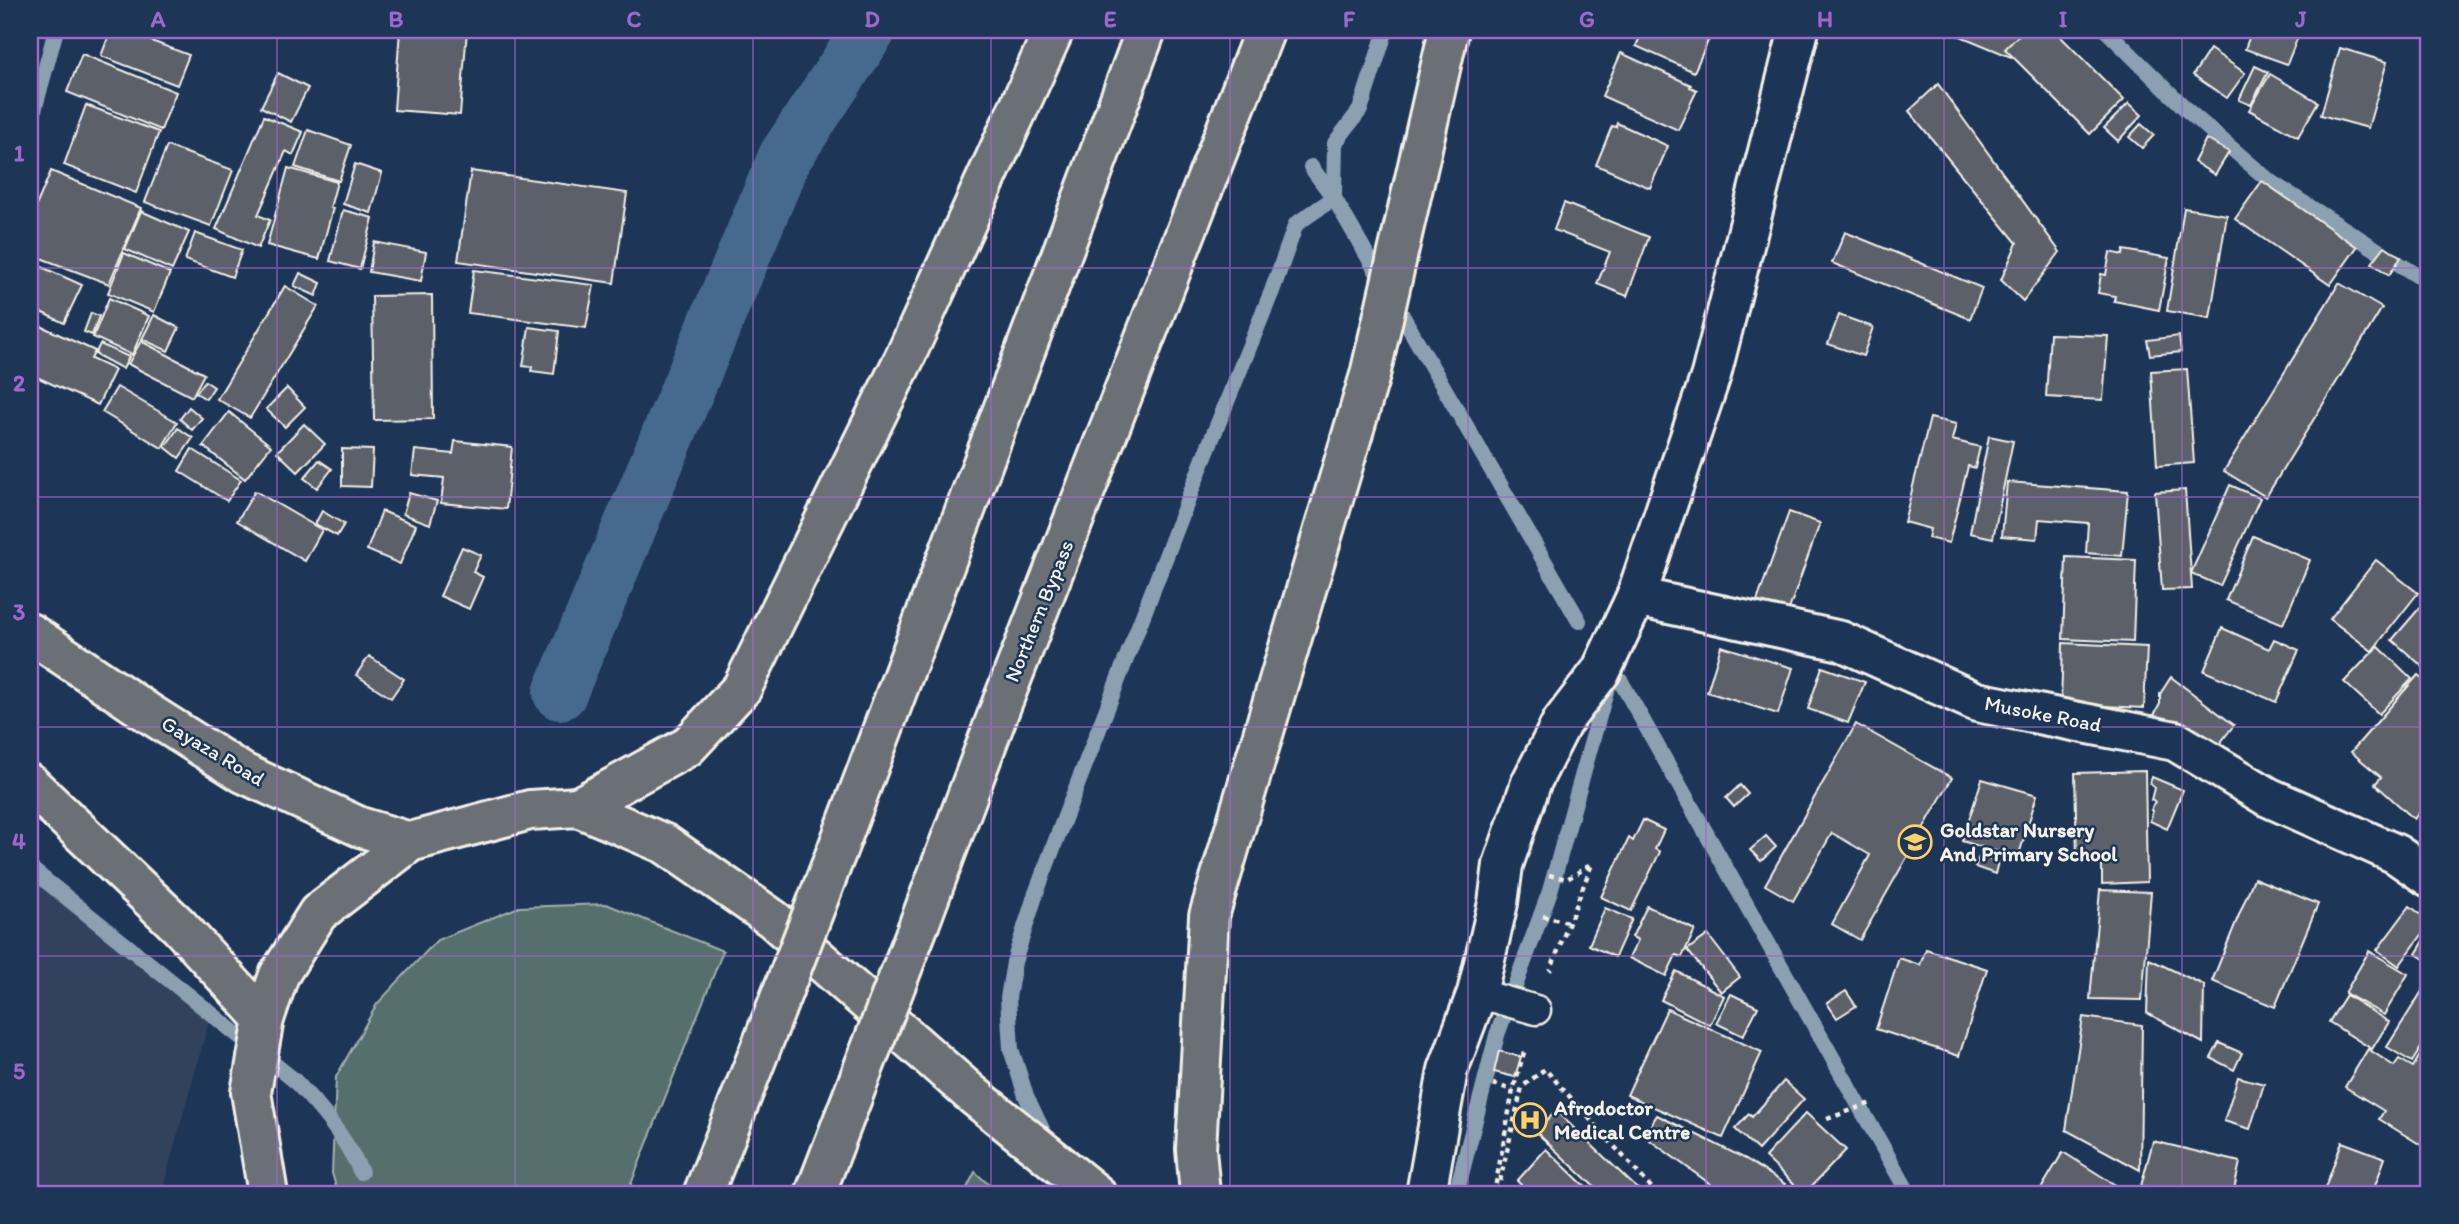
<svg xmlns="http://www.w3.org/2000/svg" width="2459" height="1224" viewBox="0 0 2459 1224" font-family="Itim,sans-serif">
<rect width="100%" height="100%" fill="#1d3557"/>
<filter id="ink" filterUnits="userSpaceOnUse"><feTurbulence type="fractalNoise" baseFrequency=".0143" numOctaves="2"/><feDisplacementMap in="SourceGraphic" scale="14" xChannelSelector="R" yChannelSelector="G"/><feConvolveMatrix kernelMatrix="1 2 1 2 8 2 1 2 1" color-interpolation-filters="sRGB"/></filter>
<g filter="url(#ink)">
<!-- built -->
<polygon fill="#30425c" points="30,874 210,1018 161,1194 30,1194"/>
<!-- green -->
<g fill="#556f6c" stroke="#a4b0aa" stroke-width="2">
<polygon points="606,904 723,951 627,1194 338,1194 332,1173 336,1077 377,1004 437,940 519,907"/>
<polygon points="975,1172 999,1194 964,1194"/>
</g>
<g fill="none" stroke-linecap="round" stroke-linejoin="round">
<!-- stream -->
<g stroke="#8ba0b1" stroke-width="16">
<polyline points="2106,30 2188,111 2272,183 2429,283"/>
<polyline points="30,125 56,30"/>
<polyline points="1311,167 1334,198 1579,621"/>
<polyline points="1620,680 1909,1194"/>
<path d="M 30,868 L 294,1080 C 321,1109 344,1135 361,1172"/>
<polyline points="1048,1142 1026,1096 1011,1049 1008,998 1014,962 1036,893 1064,819 1206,453 1272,291 1296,224 1334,198 1335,143 1360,110 1386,30"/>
<polyline points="1456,1194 1497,1035 1550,891 1608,684"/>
</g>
<!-- canal -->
<polyline stroke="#456a8d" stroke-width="54" points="560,693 785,157 869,30"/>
</g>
<!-- building -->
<g fill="#5c6167" stroke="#f4f1e8" stroke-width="2">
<polygon points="111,30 122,30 189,55 177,85 101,56"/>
<polygon points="400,30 467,30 460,115 394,110"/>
<polygon points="1643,30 1713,30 1694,72 1636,46"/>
<polygon points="1946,30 2022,30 2011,57"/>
<polygon points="2024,30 2054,30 2124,100 2090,134 2005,49"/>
<polygon points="2252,30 2287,30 2299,34 2287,64 2245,49"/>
<polygon points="2340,48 2387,62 2368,128 2321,115"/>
<polygon points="2210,49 2245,73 2227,98 2193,75"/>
<polygon points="1621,53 1691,85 1690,87 1697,90 1678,130 1602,96"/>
<polygon points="82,54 176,92 161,130 67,92"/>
<polygon points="2255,66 2268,72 2251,105 2239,100"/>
<polygon points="278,73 308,88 291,122 261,107"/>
<polygon points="2270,74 2318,102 2298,137 2249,110"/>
<polygon points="1938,84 2060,252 2023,301 2001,280 2017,243 1909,111"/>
<polygon points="2129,103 2142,115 2118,141 2104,128"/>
<polygon points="86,105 159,132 136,193 64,165"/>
<polygon points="264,116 303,132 293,155 286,151 258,215 270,220 258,248 216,229"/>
<polygon points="1617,123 1668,146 1650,188 1596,165 1612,126 1616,127"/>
<polygon points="2141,124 2154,135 2142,148 2129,137"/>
<polygon points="308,130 351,145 339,181 295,167"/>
<polygon points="2206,139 2229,152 2215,175 2194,162"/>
<polygon points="167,146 233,170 211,226 145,202"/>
<polygon points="355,164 382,173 371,213 343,204"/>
<polygon points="288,168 337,182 330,208 333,208 319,259 267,245"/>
<polygon points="51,171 141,208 109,284 30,254 30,220"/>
<polygon points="471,171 627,193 614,283 458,261"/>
<polygon points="2262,181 2357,247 2330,285 2235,219"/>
<polygon points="1564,203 1649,237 1627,296 1597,284 1610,252 1554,230"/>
<polygon points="2184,208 2227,215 2210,318 2167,311"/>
<polygon points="343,210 373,218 360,269 330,261"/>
<polygon points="141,211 189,232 172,270 125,249"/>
<polygon points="1845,232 1982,288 1970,319 1832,263"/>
<polygon points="195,233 242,250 232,277 185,260"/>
<polygon points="374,242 426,252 421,281 369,272"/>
<polygon points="2385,246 2401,257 2389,275 2372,263"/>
<polygon points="2124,250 2169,258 2159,310 2114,301 2115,296 2098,293 2101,274 2106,275 2110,252 2123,255"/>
<polygon points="124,253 170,273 154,312 108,293"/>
<polygon points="33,263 82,285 64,323 30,307 30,271"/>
<polygon points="474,270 594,285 586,328 468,313"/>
<polygon points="300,273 321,283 316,296 294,286"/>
<polygon points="2339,283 2382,308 2266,497 2224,471"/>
<polygon points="285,286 318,306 250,418 217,399"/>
<polygon points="432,295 433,419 374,420 372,296"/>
<polygon points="109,298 149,316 132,355 93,337"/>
<polygon points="91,313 99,316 92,335 84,332"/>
<polygon points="154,315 179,328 168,351 142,339"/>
<polygon points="1839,315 1873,327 1863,356 1828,344"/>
<polygon points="30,321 95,351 91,359 115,370 98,405 30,374"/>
<polygon points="529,327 559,331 554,374 531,371 532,367 523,366"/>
<polygon points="2050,334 2108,336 2103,400 2046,397"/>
<polygon points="2179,336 2181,352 2150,355 2147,340"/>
<polygon points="141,341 204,374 192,397 128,364"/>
<polygon points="100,344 129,357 123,369 95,354"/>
<polygon points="2187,369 2194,463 2157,466 2151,371"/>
<polygon points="205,381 214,387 206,399 196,393"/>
<polygon points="117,387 177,422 162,448 102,412"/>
<polygon points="287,388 305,407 285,427 266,409"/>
<polygon points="189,407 202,418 192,430 180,419"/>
<polygon points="229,412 271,446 245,479 203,446"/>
<polygon points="1930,418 1956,424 1952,440 1980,447 1975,468 1968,466 1949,543 1928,538 1930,529 1904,522"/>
<polygon points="304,424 325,444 298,472 277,452"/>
<polygon points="178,428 193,438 179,458 165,447"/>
<polygon points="1989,436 2013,441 1993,538 1970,533"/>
<polygon points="455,441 512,447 506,509 441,503 444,478 412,475 415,450 453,454"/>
<polygon points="192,449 241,480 227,501 179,471"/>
<polygon points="342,449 373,450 371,487 342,486"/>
<polygon points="319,460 332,469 317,488 304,478"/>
<polygon points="2007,482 2128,491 2122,556 2086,553 2088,523 2039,519 2037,539 2002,536"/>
<polygon points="2230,485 2260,498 2220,586 2191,573"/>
<polygon points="2185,490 2192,589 2162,590 2155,492"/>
<polygon points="255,491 322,530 305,561 237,521"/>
<polygon points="409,493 437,501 430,524 403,514"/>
<polygon points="322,511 344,524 337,536 315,524"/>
<polygon points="382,511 416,525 400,564 367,550"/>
<polygon points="1789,512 1820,523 1787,615 1756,604"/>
<polygon points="2253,536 2310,560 2283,624 2226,600"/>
<polygon points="462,547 481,555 473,572 483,577 469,609 440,596"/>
<polygon points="2066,557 2136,560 2133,642 2063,639"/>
<polygon points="2376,560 2418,593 2372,651 2330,619"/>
<polygon points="2429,597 2429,672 2392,640"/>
<polygon points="2222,628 2269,649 2274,639 2299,650 2276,702 2204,671"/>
<polygon points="2063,643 2147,647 2144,708 2061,704"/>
<polygon points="1721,646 1793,668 1778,714 1707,692"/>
<polygon points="2378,646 2412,679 2379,714 2344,682"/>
<polygon points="369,656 404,679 391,698 356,675"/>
<polygon points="1822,667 1865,682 1848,723 1808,709"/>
<polygon points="2418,675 2429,684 2429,714 2423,721 2429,726 2429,801 2414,819 2375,784 2381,777 2351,752"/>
<polygon points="2171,677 2234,725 2211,755 2154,715 2160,704 2160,694"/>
<polygon points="1856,724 1952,778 1860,940 1832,924 1870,855 1832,833 1793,901 1765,885"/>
<polygon points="2145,771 2147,882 2102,884 2102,857 2077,858 2075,773"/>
<polygon points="2152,777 2183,790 2167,829 2150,821 2153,811 2151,810 2155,802 2151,800 2154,788 2150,783"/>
<polygon points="1982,779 2037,795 2018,858 1962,841"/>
<polygon points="1740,785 1748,794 1734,807 1726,798"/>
<polygon points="1643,820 1664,830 1655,849 1660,852 1631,911 1601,897 1629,838 1633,841"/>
<polygon points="1766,836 1776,847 1761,861 1750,850"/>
<polygon points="1979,857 1998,862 1995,874 1975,867"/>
<polygon points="2254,878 2318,904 2275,1007 2212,981"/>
<polygon points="2100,890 2151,892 2142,1000 2090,999"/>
<polygon points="1647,906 1695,930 1682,957 1676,955 1666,976 1629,958 1638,940 1632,937"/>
<polygon points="2410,906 2429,921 2429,925 2399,966 2377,950"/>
<polygon points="1605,908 1632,919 1615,957 1589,945"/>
<polygon points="2429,933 2429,962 2416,954"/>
<polygon points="1708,935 1740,977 1721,992 1687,950"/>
<polygon points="1926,949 1987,969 1959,1056 1876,1029 1899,958 1920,965"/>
<polygon points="2369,951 2408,974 2384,1015 2345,993"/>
<polygon points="2149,959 2204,985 2203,1043 2147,1013"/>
<polygon points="1676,971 1724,996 1710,1025 1661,1000"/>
<polygon points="2429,980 2429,1035 2412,1062 2387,1047"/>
<polygon points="1846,991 1856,1006 1837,1018 1827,1003"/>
<polygon points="1731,994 1758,1007 1743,1036 1716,1023"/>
<polygon points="2346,995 2389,1022 2372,1049 2329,1022"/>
<polygon points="1667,1009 1762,1052 1723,1138 1627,1095"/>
<polygon points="2083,1017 2142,1025 2140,1170 2066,1130"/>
<polygon points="2429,1040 2429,1150 2379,1119 2384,1111 2345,1087 2368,1049 2394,1066 2399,1059 2413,1067"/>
<polygon points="2219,1043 2242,1053 2234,1070 2211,1058"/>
<polygon points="1499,1051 1521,1057 1515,1077 1494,1072"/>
<polygon points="2238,1077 2264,1084 2250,1129 2224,1121"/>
<polygon points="1784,1081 1804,1099 1758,1150 1735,1129 1749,1114 1752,1117"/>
<polygon points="1556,1111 1643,1194 1602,1194 1536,1132"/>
<polygon points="1806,1113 1846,1150 1804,1194 1765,1157"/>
<polygon points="1657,1115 1746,1159 1785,1184 1777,1194 1724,1194 1644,1136"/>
<polygon points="2153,1141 2240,1162 2233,1194 2175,1194 2141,1186"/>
<polygon points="2342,1142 2385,1158 2372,1194 2323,1194"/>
<polygon points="1546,1149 1593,1194 1531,1194 1517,1181"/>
<polygon points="2063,1152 2117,1186 2112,1194 2038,1194"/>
</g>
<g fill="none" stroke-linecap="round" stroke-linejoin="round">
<defs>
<polyline id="lane" points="1477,993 1536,1010"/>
<g id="street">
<polyline points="1636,597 1841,641 1977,702 2175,741 2268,797 2396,854 2429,877"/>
<polyline points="1426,1194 1448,1070 1477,993 1498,903 1503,865 1531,783 1562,722 1601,671 1636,597 1711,375 1799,30"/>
</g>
<g id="primary">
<polyline points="30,633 147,712 243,773 360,827 410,842"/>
<polyline points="30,784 179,926 264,1019"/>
<polyline points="268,1194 251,1092 264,1019 279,975 318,913 410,842 530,810 578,807 665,844 773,919 973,1095 1096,1194"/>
</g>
<g id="highway">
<polyline points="578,807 687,747 742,688 905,357 1054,30"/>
<polyline points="836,853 1146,30"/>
<polyline points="920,922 999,711 1265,30"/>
<polyline points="703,1194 767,1032"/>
<polyline points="815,1194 858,1082"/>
<polyline points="1200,1194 1196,1149 1209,916 1370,375 1449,30"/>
</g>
</defs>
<!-- lane casing -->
<use href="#lane" stroke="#f4f1e8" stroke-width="33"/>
<!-- street casing -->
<use href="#street" stroke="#f4f1e8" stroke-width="44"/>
<!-- primary casing -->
<use href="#primary" stroke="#f4f1e8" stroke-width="44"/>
<!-- highway casing -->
<use href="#highway" stroke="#f4f1e8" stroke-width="44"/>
<!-- path -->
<g stroke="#f4f1e8" stroke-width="4.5" stroke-dasharray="5 5" stroke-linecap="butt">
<polyline points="1549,875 1567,879 1592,864 1550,971"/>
<polyline points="1543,916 1567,922"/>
<polyline points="1493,1084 1513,1090"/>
<polyline points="1827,1119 1874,1102"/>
<polyline points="1500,1181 1522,1087 1545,1069 1657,1194"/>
<polyline points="1494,1194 1513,1090 1525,1049"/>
</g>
<!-- lane -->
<use href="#lane" stroke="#1d3557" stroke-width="28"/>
<!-- street -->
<use href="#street" stroke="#1d3557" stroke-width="38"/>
<!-- primary -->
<use href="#primary" stroke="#6b7074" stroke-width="38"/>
<!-- highway -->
<use href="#highway" stroke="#6b7074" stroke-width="38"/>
<defs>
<g id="highway-bridge">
<polyline points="767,1032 836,853"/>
<polyline points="858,1082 920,922"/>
</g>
</defs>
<!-- highway-bridge casing -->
<use href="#highway-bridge" stroke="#f4f1e8" stroke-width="44" stroke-linecap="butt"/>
<!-- highway-bridge -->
<use href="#highway-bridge" stroke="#6b7074" stroke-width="38"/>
</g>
</g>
<!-- grid -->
<path fill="none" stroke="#9f67cb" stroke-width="2" stroke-opacity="0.55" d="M 277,30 L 277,1194M 515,30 L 515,1194M 753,30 L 753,1194M 991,30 L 991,1194M 1230,30 L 1230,1194M 1468,30 L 1468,1194M 1706,30 L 1706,1194M 1944,30 L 1944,1194M 2182,30 L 2182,1194M 30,268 L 2429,268M 30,497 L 2429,497M 30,727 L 2429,727M 30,956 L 2429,956"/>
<!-- icons -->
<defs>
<symbol id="school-ring" viewBox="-11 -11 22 22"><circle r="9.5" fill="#1d3557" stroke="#ffd166" stroke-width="1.5"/><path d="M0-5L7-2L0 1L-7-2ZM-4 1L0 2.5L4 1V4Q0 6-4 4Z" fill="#ffd166"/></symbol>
<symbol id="hospital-ring" viewBox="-11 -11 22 22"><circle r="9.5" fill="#1d3557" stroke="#ffd166" stroke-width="1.5"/><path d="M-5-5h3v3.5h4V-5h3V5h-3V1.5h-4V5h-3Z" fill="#ffd166"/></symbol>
</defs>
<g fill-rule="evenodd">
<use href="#school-ring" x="1896" y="823" width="38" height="38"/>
<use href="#hospital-ring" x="1511" y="1101" width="38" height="38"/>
</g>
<g text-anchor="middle" stroke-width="5" stroke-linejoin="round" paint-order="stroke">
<!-- street labels -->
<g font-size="21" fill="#f4f1e8" stroke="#1d3557">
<text transform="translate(1039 611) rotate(-68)" y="7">Northern Bypass</text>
<text transform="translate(2043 714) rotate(11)" y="7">Musoke Road</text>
<text transform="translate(213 751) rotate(31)" y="7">Gayaza Road</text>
</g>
<!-- poi labels -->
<g font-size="21" font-weight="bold" fill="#f4f1e8" stroke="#1d3557" text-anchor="start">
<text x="1940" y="837">Goldstar Nursery<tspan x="1940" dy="24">And Primary School</tspan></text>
<text x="1554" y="1115">Afrodoctor<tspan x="1554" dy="24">Medical Centre</tspan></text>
</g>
</g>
<!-- margin -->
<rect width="2459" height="1224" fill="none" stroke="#1d3557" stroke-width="77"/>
<rect x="38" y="38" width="2382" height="1148" fill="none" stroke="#9f67cb" stroke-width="2.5"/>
<g font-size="23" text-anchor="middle" font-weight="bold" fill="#9f67cb">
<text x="158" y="27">A</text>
<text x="396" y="27">B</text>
<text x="634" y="27">C</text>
<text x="872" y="27">D</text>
<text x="1110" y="27">E</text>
<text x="1349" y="27">F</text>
<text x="1587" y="27">G</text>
<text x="1825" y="27">H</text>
<text x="2063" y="27">I</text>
<text x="2301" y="27">J</text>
<text x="19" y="161">1</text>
<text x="19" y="391">2</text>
<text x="19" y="620">3</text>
<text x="19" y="849">4</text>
<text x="19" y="1079">5</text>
</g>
</svg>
